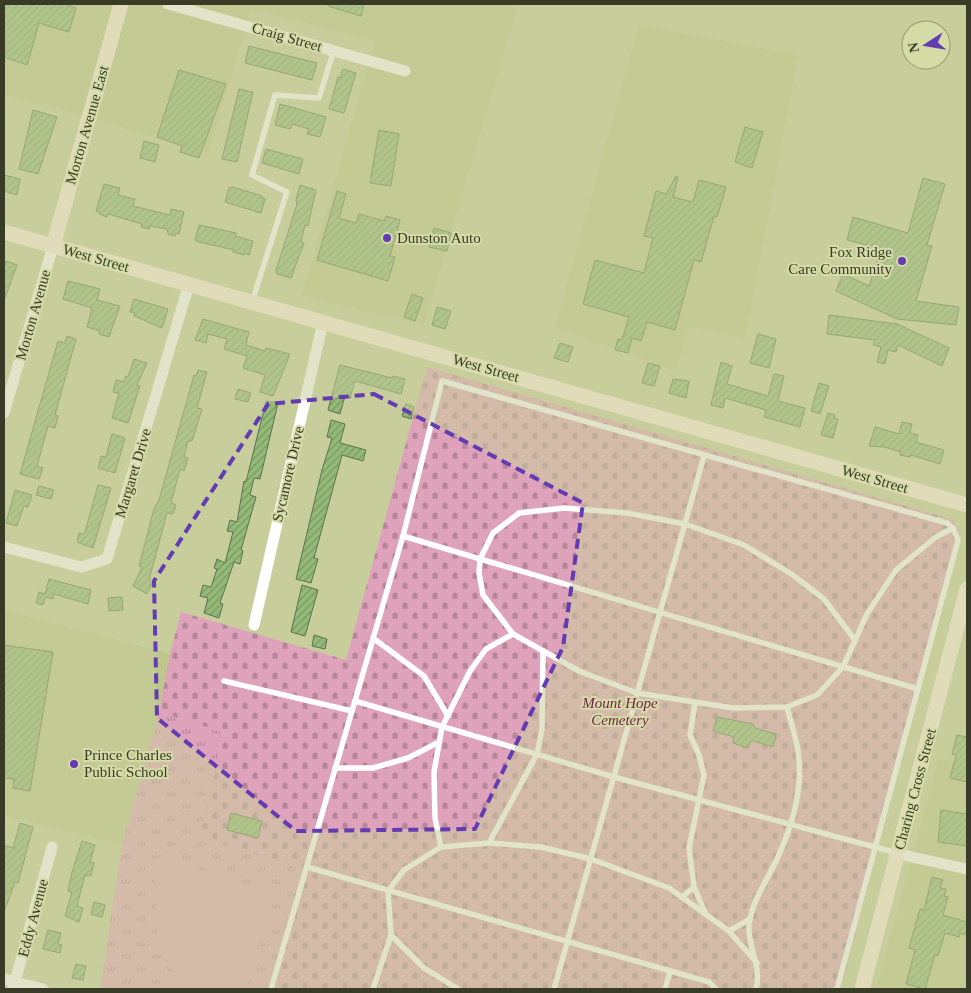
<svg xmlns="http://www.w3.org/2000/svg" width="971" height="993" viewBox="0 0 971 993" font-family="'Times New Roman',serif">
<defs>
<pattern id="cemetery-stones" width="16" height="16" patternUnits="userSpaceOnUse" patternTransform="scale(1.25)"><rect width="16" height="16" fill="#dfa2bb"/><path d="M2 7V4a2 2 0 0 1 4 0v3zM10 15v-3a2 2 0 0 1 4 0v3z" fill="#b68598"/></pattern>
<pattern id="park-tufts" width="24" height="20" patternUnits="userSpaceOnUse" patternTransform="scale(1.25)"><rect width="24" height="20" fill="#dfa2bb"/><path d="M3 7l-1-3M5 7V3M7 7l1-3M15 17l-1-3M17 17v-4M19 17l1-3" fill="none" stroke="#b68598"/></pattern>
<pattern id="building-hatch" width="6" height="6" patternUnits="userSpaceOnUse" patternTransform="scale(1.25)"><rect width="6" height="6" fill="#94ba79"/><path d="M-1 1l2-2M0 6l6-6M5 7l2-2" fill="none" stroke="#7a9863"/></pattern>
</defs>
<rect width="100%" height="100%" fill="#c8ce9b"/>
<!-- built -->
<g fill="#bfc68b">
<polygon points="4,4 518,4 424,325 302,296 375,41 251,9 208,154 78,114 4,95"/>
<polygon points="639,25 798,55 745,339 689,326 676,371 555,328"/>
<polygon points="4,610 170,654 159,712 122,844 4,816"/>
<polygon points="939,758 967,766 967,989 876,989"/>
</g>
<!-- cemetery -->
<polygon fill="url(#cemetery-stones)" points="427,367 954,520 960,533 841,989 266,989 302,869 199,837 225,733 159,712 170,654 181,612 346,660"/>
<!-- park -->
<polygon fill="url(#park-tufts)" points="159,712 225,733 199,837 303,869 266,989 100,989 122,844"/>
<!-- pitch -->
<polygon fill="#dfa2bb" points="156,857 274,892 245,989 184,989 172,972 156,926"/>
<!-- building -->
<g fill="url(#building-hatch)" stroke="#5c744b">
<polygon points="4,4 65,4 76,8 69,32 39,23 27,65 4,57"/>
<polygon points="328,4 364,4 361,16 328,6"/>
<polygon points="249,46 317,63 312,80 245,63"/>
<polygon points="343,69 356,73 344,113 329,109 338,77 340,78"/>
<polygon points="179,70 226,84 199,158 180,152 182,146 157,137"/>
<polygon points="239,89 253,92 237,162 222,159"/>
<polygon points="280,104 326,117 320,137 307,134 309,129 292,124 290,129 275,125"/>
<polygon points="33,110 57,117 38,174 19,169"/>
<polygon points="745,127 763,132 752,168 735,162"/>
<polygon points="379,130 399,134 391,186 370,183"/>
<polygon points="144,141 159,145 155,162 140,158"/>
<polygon points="266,149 303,159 299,174 262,163"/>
<polygon points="4,175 20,179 17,195 4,191"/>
<polygon points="676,176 678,177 673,197 693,202 699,180 726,187 717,217 714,216 701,262 694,260 675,330 647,322 641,341 632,338 628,353 615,350 618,339 622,340 629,317 583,304 595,260 644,273 653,238 644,236 656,191 666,194"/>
<polygon points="923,178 945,184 927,245 932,246 916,301 959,307 956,325 897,319 836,291 843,274 869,286 881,249 847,240 853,217 908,233"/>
<polygon points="104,184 120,188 118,195 135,199 133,206 170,215 171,209 184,212 179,234 176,233 175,236 168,234 167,229 150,226 149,229 141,227 142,224 108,214 107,217 99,214 100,212 96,211"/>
<polygon points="300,185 316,190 308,226 305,225 301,242 304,243 291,278 277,274 276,270 297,204 296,200"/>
<polygon points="233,187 262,196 262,198 265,199 261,213 225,202 229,188"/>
<polygon points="337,191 346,194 339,218 356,223 359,214 384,221 386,216 400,220 390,256 395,257 388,281 317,260"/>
<polygon points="199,225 236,233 235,236 253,241 249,255 244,253 244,255 233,252 234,250 199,242 195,240"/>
<polygon points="434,228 451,233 447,251 429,247"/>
<polygon points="6,261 17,265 5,298 4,267"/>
<polygon points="68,281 100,289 97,300 120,306 109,337 99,334 100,331 87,327 92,308 63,299"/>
<polygon points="412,294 423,298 415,321 404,317"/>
<polygon points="134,299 168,309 162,328 134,316 135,313 130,312"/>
<polygon points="437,307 451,311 445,329 432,325"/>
<polygon points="829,315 897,324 949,348 942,366 898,345 896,352 888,350 885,364 877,362 881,347 873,345 875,340 827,334"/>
<polygon points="203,319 249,332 246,345 265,351 266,348 290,354 273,396 260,392 265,375 243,368 247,356 224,349 227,339 208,334 206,343 195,340"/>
<polygon points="758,334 776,339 769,368 750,363"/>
<polygon points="67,336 76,339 55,415 58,416 55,428 48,426 37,466 43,468 39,479 20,474 58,341 65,343"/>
<polygon points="560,343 573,347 568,362 554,358"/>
<polygon points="134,359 147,363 137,385 140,386 128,423 112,418 119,393 113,392 116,380 124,382 126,376 128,377"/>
<polygon points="721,362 732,366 727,384 768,396 774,374 784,376 778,401 805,408 800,427 764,417 766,410 725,398 723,408 711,405"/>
<polygon points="648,363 660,366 654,386 642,383"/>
<polygon points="340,365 392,378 393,376 405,379 401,394 355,381 350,398 345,396 340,414 328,410"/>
<polygon points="198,370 207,372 197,408 202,409 192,441 188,441 184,457 188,458 184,471 180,469 171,503 176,505 173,514 167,513 149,580 153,582 147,594 133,586 142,567 139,566 154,509 159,500 194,375 196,376"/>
<polygon points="673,379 689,381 686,398 669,393"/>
<polygon points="819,383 829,386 820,414 811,411"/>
<polygon points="238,389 251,393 248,402 235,399"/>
<polygon points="266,401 278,403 260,479 254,478 250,495 256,497 241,550 243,551 240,564 234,562 220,603 223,604 219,618 204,613 208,598 200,596 203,585 211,587 217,569 214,568 217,559 225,563 233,532 227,531 230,520 237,522 244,481 246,482"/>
<polygon points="406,404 414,407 411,419 402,416"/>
<polygon points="828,413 835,415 834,418 838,419 833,438 821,435"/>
<polygon points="331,420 345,424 340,443 366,450 363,461 342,455 314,558 318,559 311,583 296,579 322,470 332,438 327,437"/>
<polygon points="902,422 912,424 910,433 918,435 916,442 944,450 940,464 911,455 910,457 900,455 901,452 884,447 869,446 875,427 899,434"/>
<polygon points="112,434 125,438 115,473 98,468 101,456 106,457"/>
<polygon points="98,485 111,488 93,548 77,542 79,533 83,534 85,532"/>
<polygon points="39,486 54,490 51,499 36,495"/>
<polygon points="15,490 32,495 28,507 24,506 17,526 6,523"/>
<polygon points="49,579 91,590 88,604 54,594 53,599 45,597 43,605 36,603 39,592 45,594"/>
<polygon points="302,585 318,590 305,636 291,632"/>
<polygon points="122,597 123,610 109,611 108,598"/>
<polygon points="314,635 327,639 325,649 312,646"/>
<polygon points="4,645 53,652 30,791 13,788 14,779 4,778"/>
<polygon points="717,717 753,724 755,728 776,734 773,747 753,741 750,742 748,748 733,743 734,737 713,731"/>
<polygon points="957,735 967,737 967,782 950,778 956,755 952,754"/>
<polygon points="941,810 967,814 967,846 938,842"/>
<polygon points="231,813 262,821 258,838 227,830"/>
<polygon points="20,823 33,827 18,883 15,882 4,912 4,845 13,848"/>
<polygon points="82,841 95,845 90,862 94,863 91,876 85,875 77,906 83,908 79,922 65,916 72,892 68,891 72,872"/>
<polygon points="932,877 943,880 940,888 946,889 944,896 948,897 943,915 967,922 967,935 960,933 959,937 945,933 938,956 935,955 925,989 906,984 915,950 909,948 920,909 924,910"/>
<polygon points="94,902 105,905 102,917 91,914"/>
<polygon points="48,930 61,933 58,944 62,945 60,953 43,949"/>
<polygon points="76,964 86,966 83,980 72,978"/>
</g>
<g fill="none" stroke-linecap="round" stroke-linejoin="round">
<!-- lane -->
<g stroke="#fff" stroke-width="5.5">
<polyline points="252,302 287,192 252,175 275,95 319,98 334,50"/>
<polyline points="403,536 918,689"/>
<polyline points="373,638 424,676 448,716"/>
<polyline points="855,640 824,599 793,575 744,545 685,524 627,513 564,508 519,513 493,533 480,559 479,573 483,595 513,634 579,671 637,693 733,708 787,707 817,695 843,667 867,614 896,570 936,537 953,528"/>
<polyline points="224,681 352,711"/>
<polyline points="355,701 614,777 897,853"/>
<polyline points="695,703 690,735 699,755 704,775 689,848 694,887 705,912"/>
<polyline points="335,768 373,768 408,758 439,742"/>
<polyline points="489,843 537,754 542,729 543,651"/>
<polyline points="441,847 435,818 434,772 442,727 470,671 486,649 513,634"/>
<polyline points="307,867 709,982 716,989"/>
<polyline points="682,897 694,887"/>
<polyline points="729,931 750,919"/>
<polyline points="271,989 403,536 442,381 947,523 953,528 958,540 837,989"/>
<polyline points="373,989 391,935"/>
<polyline points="458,989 424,968 391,935 388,891 404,870 441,847 489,843 541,847 591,859 669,888 729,931 757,963"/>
<polyline points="554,989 704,456"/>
<polyline points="665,989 670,972"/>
<path d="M 756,989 C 762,965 747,945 749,925 C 752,900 767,881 777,859 C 791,829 802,793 799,759 C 798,742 791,724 787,707"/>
</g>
<!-- street -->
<g stroke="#fff" stroke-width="11">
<polyline points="168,4 405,71"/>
<polyline points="4,413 53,246"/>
<polyline points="4,547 81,567 107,559 189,284"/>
<polyline points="254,625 323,322"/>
<polyline points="898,854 967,869"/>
<polyline points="4,979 43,989"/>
<polyline points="13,989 52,847"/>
</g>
<!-- secondary -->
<g stroke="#fceade" stroke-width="15">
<polyline points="4,232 967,505"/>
<polyline points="53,246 121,4"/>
<polyline points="862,989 967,589"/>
</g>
</g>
<!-- marked area -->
<path d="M0 0H971V993H0ZM 374,394 L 583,503 L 563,647 L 475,829 L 296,831 L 157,718 L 154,581 L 268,404 Z" fill="#c8ce9b" fill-opacity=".55" fill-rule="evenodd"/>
<path fill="none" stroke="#633bb3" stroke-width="4" stroke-dasharray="10 6" stroke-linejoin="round" d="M 374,394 L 583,503 L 563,647 L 475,829 L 296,831 L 157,718 L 154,581 L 268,404 Z"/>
<!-- markers -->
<g fill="#633bb3" stroke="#d5dba7" stroke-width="2">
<circle cx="387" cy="238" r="5"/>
<circle cx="902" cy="261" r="5"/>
<circle cx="74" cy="764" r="5"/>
</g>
<g text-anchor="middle" stroke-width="4" stroke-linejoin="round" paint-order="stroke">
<!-- street labels -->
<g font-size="15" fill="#383b26" stroke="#d5dba7">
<text transform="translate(287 37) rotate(16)" y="5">Craig Street</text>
<text transform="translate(87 125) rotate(-74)" y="5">Morton Avenue East</text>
<text transform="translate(96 258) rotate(16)" y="5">West Street</text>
<text transform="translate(33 315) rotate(-74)" y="5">Morton Avenue</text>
<text transform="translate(486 368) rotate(16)" y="5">West Street</text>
<text transform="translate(133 473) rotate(-73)" y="5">Margaret Drive</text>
<text transform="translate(288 474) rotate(-77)" y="5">Sycamore Drive</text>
<text transform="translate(875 479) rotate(16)" y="5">West Street</text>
<text transform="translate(915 789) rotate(-75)" y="5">Charing Cross Street</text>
<text transform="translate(33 918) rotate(-75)" y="5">Eddy Avenue</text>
</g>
<!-- poi labels -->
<g font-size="15" fill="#383b26" stroke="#d5dba7" text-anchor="start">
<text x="397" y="243">Dunston Auto</text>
<text x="892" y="257" text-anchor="end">Fox Ridge<tspan x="892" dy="17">Care Community</tspan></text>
<text x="84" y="760">Prince Charles<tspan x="84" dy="17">Public School</tspan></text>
</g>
<!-- park labels -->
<g font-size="15" font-style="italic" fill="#76204c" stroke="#d5dba7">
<text x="620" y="708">Mount Hope<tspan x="620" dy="17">Cemetery</tspan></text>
</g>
</g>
<!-- border -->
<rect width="971" height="993" fill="none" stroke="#383b26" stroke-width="10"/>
<!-- north arrow -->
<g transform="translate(926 45) rotate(258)"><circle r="24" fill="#d5dba7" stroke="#969b73"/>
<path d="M0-4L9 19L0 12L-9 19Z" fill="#633bb3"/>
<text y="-8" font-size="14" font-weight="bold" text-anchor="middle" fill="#383b26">N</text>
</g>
</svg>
